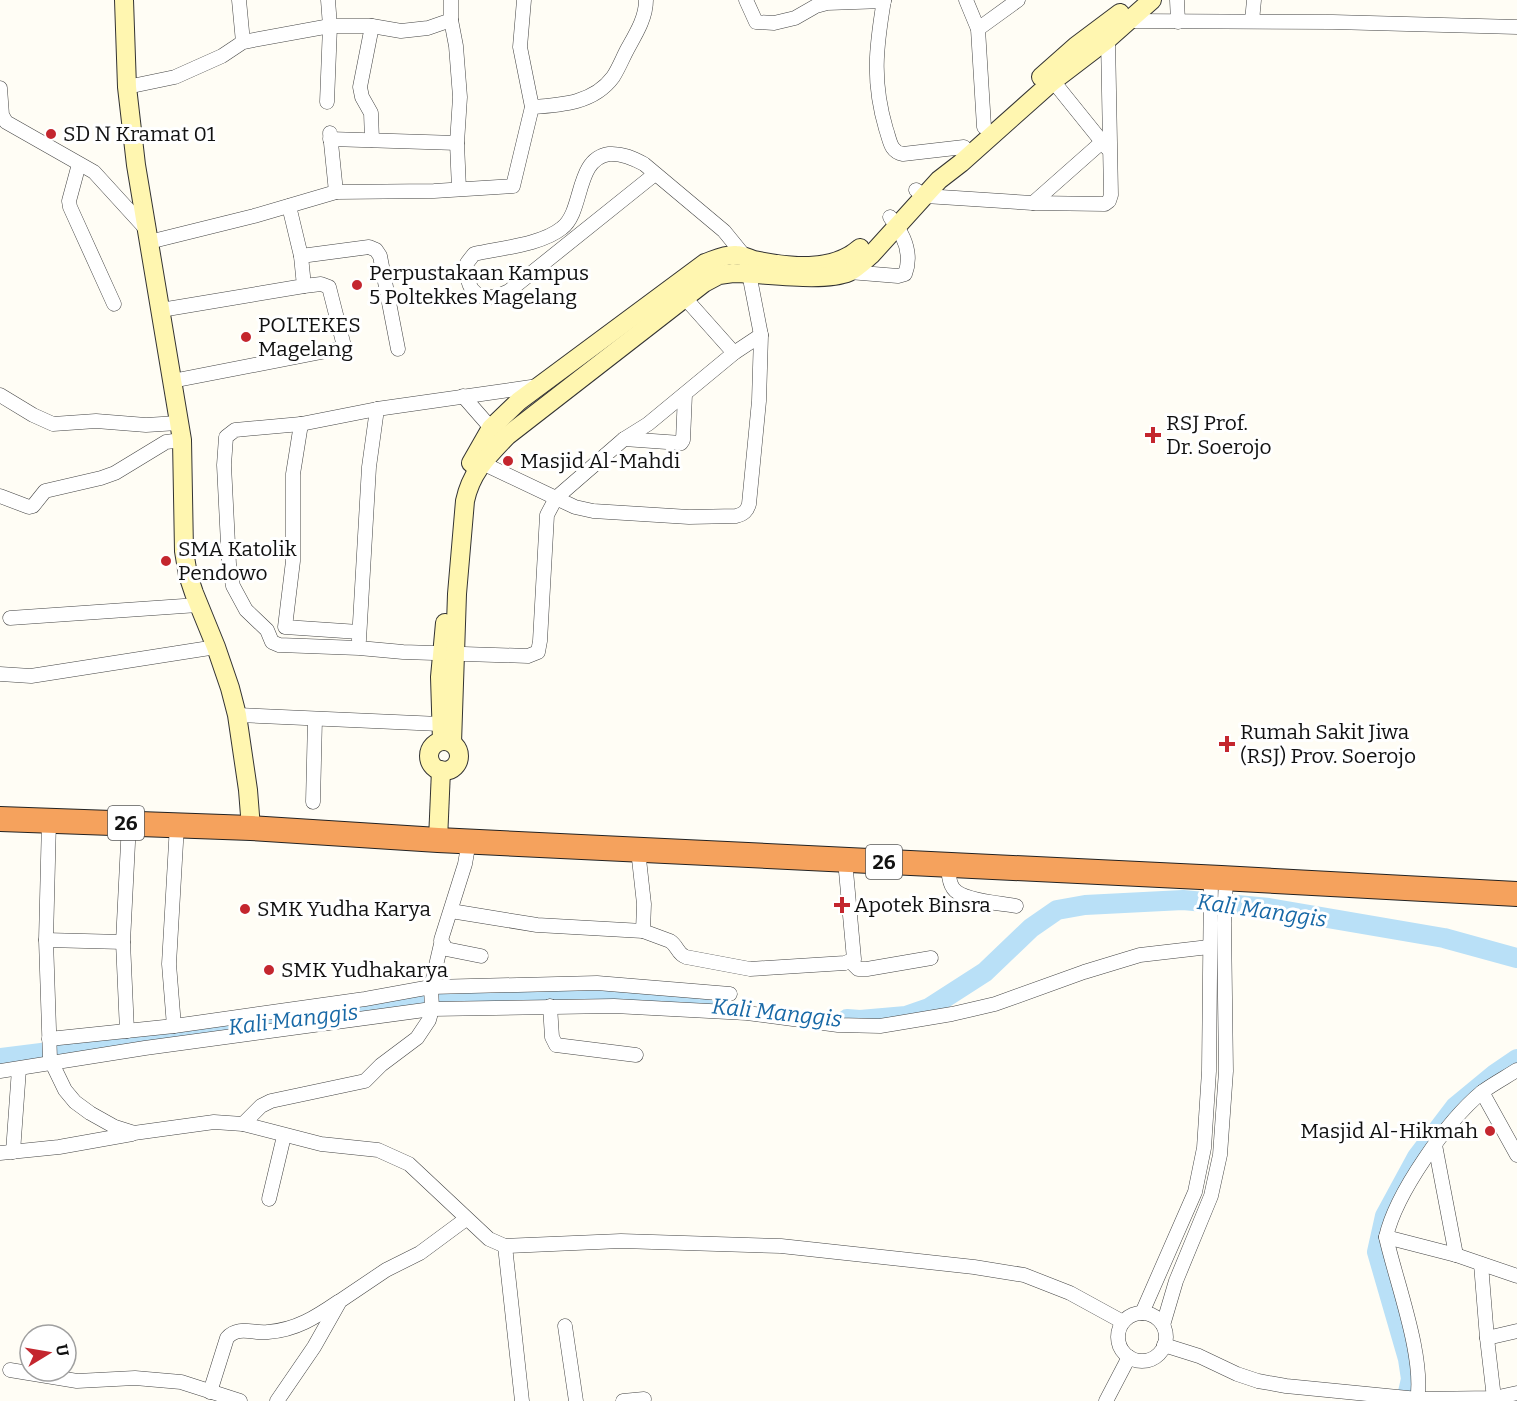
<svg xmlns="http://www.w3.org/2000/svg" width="1517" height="1401" viewBox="0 0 1517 1401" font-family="Bitter,serif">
<rect width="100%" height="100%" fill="#fffdf5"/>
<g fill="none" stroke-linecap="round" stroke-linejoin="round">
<!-- river -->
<g stroke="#b9e0f7" stroke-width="20">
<polyline points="354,1013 454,998 612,995 713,1006"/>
<polyline points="847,1019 860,1020 906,1016 929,1008 985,972 1031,928 1057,910 1085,905 1183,900 1269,908 1444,938 1517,958"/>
<polyline points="0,1058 305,1020"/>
<polyline points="1406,1401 1411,1379 1408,1359 1377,1252 1385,1216 1417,1157 1455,1107 1495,1074 1517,1059"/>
</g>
<defs>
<g id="street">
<polyline points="239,0 243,42"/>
<polyline points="524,0 520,47 532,107"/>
<polyline points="746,0 756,22 774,23 795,18 816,6 827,3 884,1"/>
<path d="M 884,0 C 876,48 872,81 886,129 C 890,140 890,152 903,154 L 964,147"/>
<polyline points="966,0 978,29 984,127"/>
<polyline points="1177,0 1178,22"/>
<polyline points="451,20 456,46 460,97 457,143 459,189"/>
<polyline points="1129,21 1333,22 1517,27"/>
<polyline points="1252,21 1254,0"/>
<polyline points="372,26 360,87 362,97 371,113 372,140"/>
<polyline points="978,29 1018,0"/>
<polyline points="1053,81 1107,148"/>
<polyline points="127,87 175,77 222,56 243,42 330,26 372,26 401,31 428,28 451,20 451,0"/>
<polyline points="0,88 2,115 6,122 94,172 146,229"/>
<polyline points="327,102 330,26 328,0"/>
<polyline points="330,133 336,192"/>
<polyline points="330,139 457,143"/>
<polyline points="79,164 69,201 70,207 114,304"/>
<polyline points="916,190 925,196 1033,203 1105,204 1109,201 1111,195 1108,39 1106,34"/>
<polyline points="1033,203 1102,142"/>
<path d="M 149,242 L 254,216 L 336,192 L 434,191 L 513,186 L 532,107 C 562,105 594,103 613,77 C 619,68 623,57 628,48 C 637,32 646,17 646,0"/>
<polyline points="301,256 369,247 376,250 380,256 398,349"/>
<path d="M 849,272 L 898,276 L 905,274 C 913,253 903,233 890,217"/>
<polyline points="685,298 734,353"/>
<polyline points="161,310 304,286 301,256 289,206"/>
<polyline points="172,381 342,348 344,346 329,287 321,284 304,286"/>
<polyline points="538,386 377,409 301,424 235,430 226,437 224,465 229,564 233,586 246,610 267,630 272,642 279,645 359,648 403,652 528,656 538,652 540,641 547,515 556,498 624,439 648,424 734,353 761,335"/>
<polyline points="0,395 33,415 53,424 96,421 146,425 178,423"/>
<polyline points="463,396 491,428"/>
<polyline points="301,424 293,474 293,561 285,627 359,632"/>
<polyline points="624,439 681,443 683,440 685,394"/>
<path d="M 482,463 L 575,507 L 593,511 L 689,517 L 736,516 C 744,514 747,511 749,504 L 759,401 L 761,335 L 746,258 L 724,231 L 644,164 C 633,158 622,153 609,154 C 575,159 584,211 562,228 C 541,245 500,248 474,254 L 467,263 C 465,294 481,305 509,291 L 655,174"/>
<polyline points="0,496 29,507 33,506 45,491 101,478 115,473 166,442 182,440"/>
<polyline points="10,618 198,605"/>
<polyline points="359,640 369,467 377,409"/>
<polyline points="0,674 31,676 216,647"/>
<polyline points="237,715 440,724"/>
<polyline points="313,802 315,719"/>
<polyline points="49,821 46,940 50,1059 65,1090 75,1102 90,1113 115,1127 134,1133 214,1122 243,1124 321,1144 378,1150 409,1164 489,1239 505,1246 621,1241 781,1246 974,1267 1024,1275 1070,1293 1123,1322"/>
<polyline points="469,841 465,864 441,940 446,949 481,956"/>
<path d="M 638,850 L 644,904 L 643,931 L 670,941 C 678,946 677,954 686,957 L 750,969 L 845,963 L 854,959 L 845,860"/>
<path d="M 948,865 C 949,872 948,881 953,888 C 961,901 1001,903 1016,906"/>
<polyline points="451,911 537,925 643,931"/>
<polyline points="46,940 123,942"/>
<polyline points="851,962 858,969 867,969 931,958"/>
<polyline points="550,1006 552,1037 556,1045 636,1055"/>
<polyline points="174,1026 169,964 177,825"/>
<polyline points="127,1031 123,942 129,823"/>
<polyline points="49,1039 174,1026 365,999 431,987 597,983 730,994"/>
<polyline points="0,1071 145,1048 432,1009 614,1006 747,1013 838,1025 880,1026 952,1014 995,1004 1084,972 1140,955 1209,947"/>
<polyline points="1482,1092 1517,1155"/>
<polyline points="243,1124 261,1106 271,1101 365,1081 381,1065 417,1038 429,1020 432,1009 431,987 441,944"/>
<polyline points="1435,1145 1456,1255"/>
<polyline points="13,1152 19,1069"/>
<polyline points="0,1153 59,1147 132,1134"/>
<polyline points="269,1199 284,1136"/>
<polyline points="1386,1237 1456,1255 1517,1276"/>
<polyline points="505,1246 522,1401"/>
<polyline points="1142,1313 1195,1192 1204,1148 1209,1071 1211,878"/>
<circle cx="1142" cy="1337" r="24"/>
<polyline points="1163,1325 1176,1281 1211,1196 1220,1155 1226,1071 1224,923 1226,878"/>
<polyline points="565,1326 576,1401"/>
<polyline points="1487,1338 1517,1331"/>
<polyline points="1164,1345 1199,1356 1237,1374 1258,1381 1286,1386 1418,1399 1494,1398 1487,1338 1481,1264"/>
<polyline points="10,1370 77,1381 135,1378 181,1382 240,1401"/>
<path d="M 210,1392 L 227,1338 C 238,1325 254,1334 268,1332 C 296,1330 316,1317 338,1302"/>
<polyline points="1494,1398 1517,1393"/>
<polyline points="277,1401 314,1347 340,1301 386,1270 420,1253 466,1219"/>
<polyline points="623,1401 644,1399"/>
<polyline points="1106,1401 1129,1357"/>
<path d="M 1417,1401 C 1425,1357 1396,1282 1386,1237 C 1396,1193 1447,1121 1482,1092 C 1493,1084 1506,1077 1517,1070"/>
</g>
<g id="secondary">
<polyline points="124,0 127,87 136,165 182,440 184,551 188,575 194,593 216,647 230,688 237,715 248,790 251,828"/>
<polyline points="1041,77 1076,46 1120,13"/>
<path d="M 471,463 L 491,428 L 519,401 L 705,263 C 714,260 725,254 736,255 C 742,255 748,258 754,260 C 788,267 832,273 860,248"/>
<polyline points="442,741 440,677 445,623"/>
<circle cx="444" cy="756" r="15"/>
<path d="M 452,743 L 457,594 L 465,501 C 471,472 488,456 507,436 L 704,283 L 719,275 L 733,273 C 762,273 824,283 849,272 C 857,268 864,261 871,255 L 939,180 L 961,163 L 1053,81 L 1108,39 L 1152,0"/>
<polyline points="438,840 441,770"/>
</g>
<polyline id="highway" points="0,819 251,828 438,840 1221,878 1517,894"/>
</defs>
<!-- street casing -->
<use href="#street" stroke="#444" stroke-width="15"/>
<!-- secondary casing -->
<use href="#secondary" stroke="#333" stroke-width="20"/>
<!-- highway casing -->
<use href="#highway" stroke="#222" stroke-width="26"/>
<!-- street -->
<use href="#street" stroke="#fff" stroke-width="14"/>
<!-- secondary -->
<use href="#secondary" stroke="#fff6b0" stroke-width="18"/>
<!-- highway -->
<use href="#highway" stroke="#f5a25d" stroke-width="24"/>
</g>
<!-- markers -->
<g fill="#c4262e" stroke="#fff" stroke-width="2">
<circle cx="51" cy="134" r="6"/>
<circle cx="357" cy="285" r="6"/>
<circle cx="246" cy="337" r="6"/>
<path d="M1150 426h6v6h6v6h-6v6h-6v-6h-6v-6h6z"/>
<circle cx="508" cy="461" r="6"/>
<circle cx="166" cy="561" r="6"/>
<path d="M1224 735h6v6h6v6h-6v6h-6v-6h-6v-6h6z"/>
<path d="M839 896h6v6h6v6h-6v6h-6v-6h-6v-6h6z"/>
<circle cx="245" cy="909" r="6"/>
<circle cx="269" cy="970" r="6"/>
<circle cx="1490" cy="1131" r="6"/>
</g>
<g text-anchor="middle" stroke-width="6" stroke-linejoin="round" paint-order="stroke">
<!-- shield labels -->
<g fill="#fff" stroke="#585858" stroke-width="1.5">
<rect x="108" y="806" width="36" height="34" rx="4.5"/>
<rect x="866" y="845" width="36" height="34" rx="4.5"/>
</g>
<g font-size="20" font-weight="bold" fill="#111">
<text x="126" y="830">26</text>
<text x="884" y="869">26</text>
</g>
<!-- poi labels -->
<g font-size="21" fill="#111" stroke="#fff" text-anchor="start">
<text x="63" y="141">SD N Kramat 01</text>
<text x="369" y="280">Perpustakaan Kampus<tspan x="369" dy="24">5 Poltekkes Magelang</tspan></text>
<text x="258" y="332">POLTEKES<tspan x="258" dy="24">Magelang</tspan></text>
<text x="1166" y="430">RSJ Prof.<tspan x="1166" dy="24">Dr. Soerojo</tspan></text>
<text x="520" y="468">Masjid Al-Mahdi</text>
<text x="178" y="556">SMA Katolik<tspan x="178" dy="24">Pendowo</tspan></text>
<text x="1240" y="739">Rumah Sakit Jiwa<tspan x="1240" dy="24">(RSJ) Prov. Soerojo</tspan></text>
<text x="854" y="912">Apotek Binsra</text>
<text x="257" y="916">SMK Yudha Karya</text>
<text x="281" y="977">SMK Yudhakarya</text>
<text x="1478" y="1138" text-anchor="end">Masjid Al-Hikmah</text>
</g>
<!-- water labels -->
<g font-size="22" font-style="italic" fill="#1768a6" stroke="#fff">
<text transform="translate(1262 910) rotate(8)" y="8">Kali Manggis</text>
<text transform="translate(777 1012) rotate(6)" y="8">Kali Manggis</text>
<text transform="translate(293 1019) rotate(-7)" y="8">Kali Manggis</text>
</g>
</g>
<!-- north arrow -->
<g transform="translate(48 1353) rotate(79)"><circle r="28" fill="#ffffff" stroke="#a0a0a0" stroke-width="1.5"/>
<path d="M0-4.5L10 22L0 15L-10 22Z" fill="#c4262e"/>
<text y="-9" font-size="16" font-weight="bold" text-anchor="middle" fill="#111111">U</text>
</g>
</svg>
